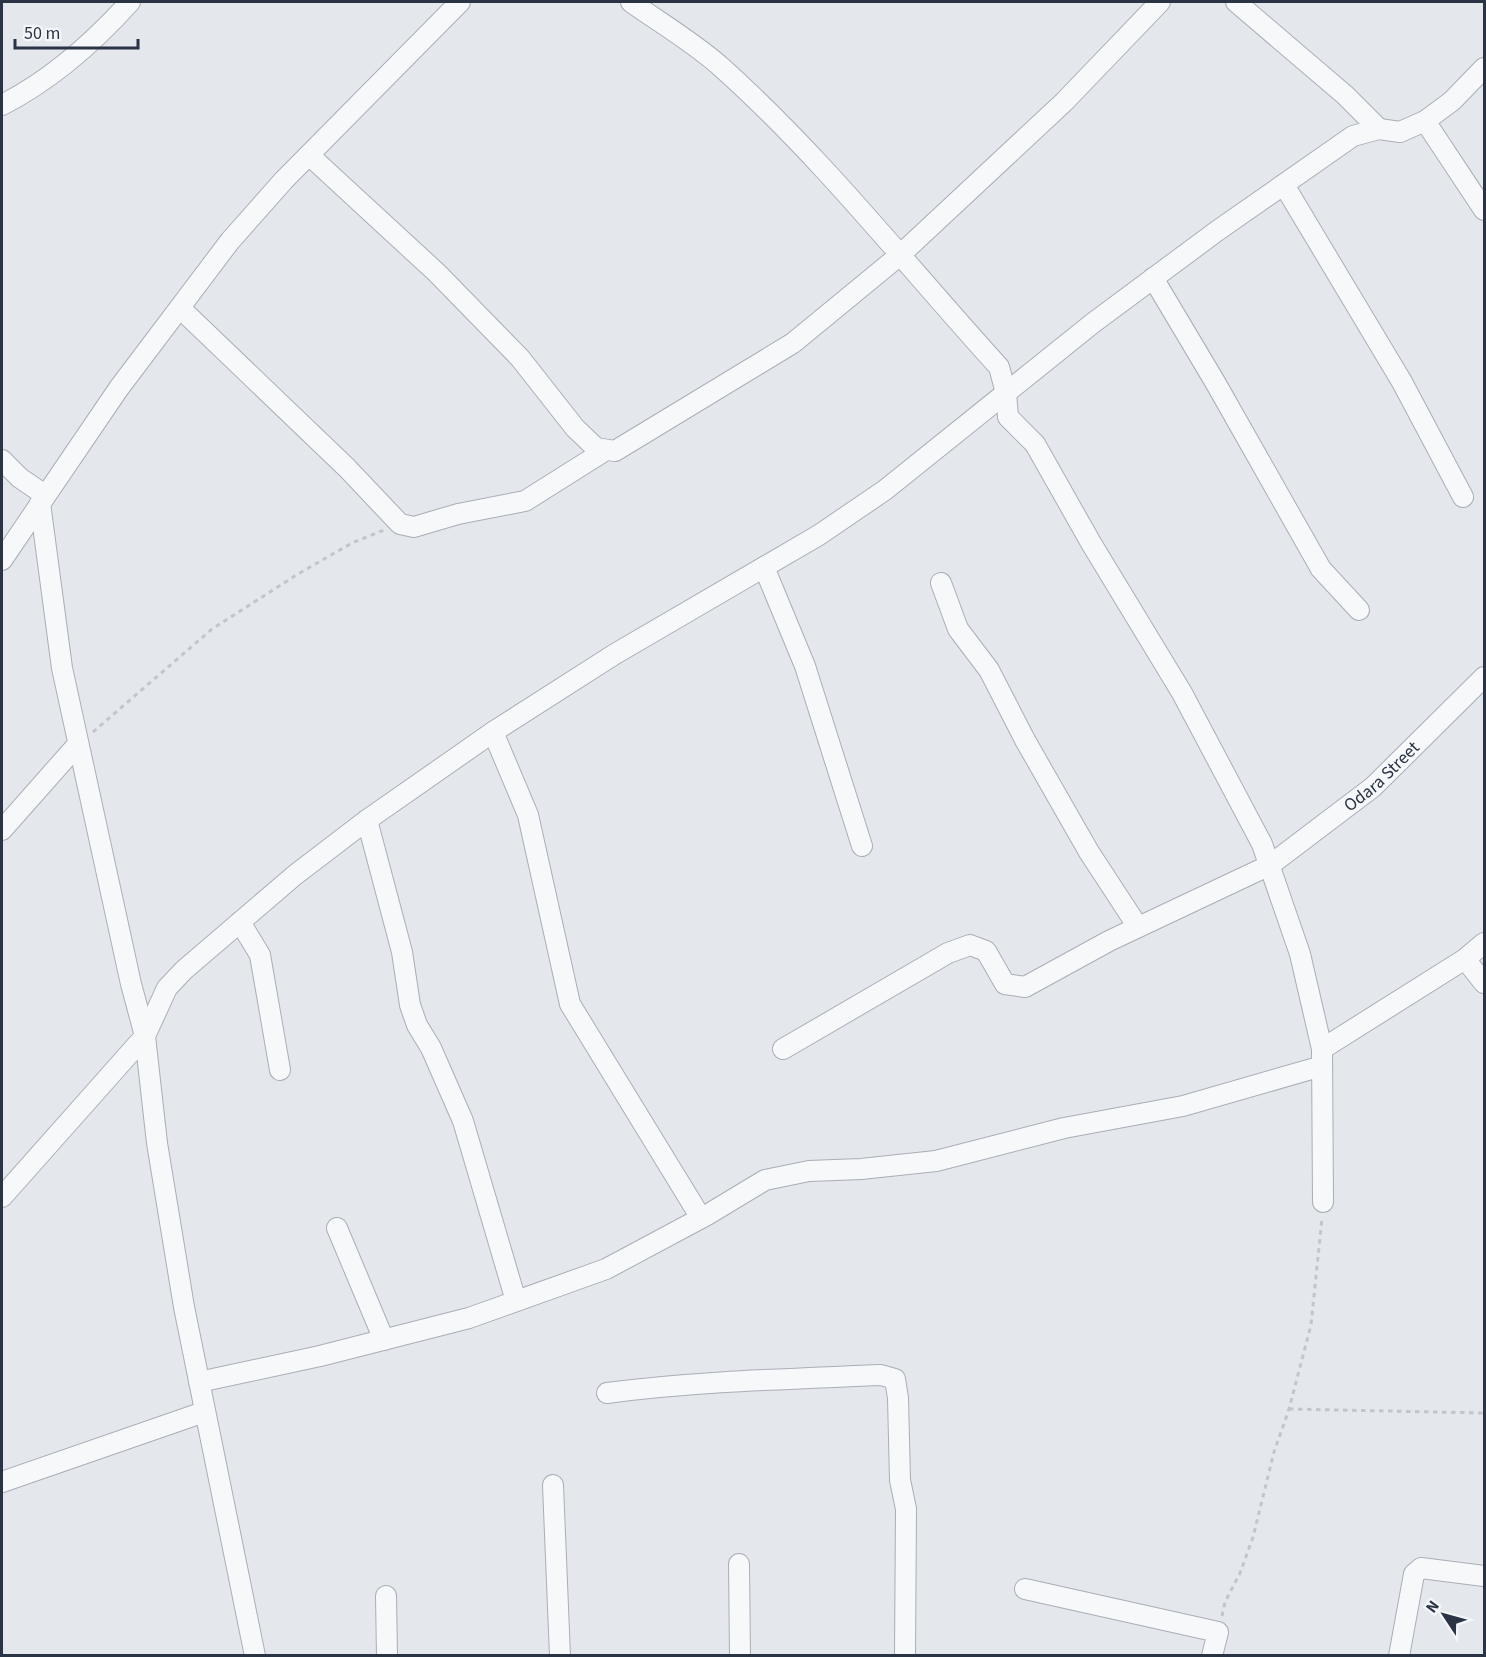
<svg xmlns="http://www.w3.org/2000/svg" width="1486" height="1657" viewBox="0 0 1486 1657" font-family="'Source Sans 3',sans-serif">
<rect width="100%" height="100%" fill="#e4e7ec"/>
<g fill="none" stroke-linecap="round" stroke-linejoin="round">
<defs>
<g id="street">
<path d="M 631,2 C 659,22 694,43 720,66 C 822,157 907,266 999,367 L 1006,393 L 1008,417 L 1035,444 L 1091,543 L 1182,693 L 1262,844 L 1300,954 L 1322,1049 L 1323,1202"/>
<polyline points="1236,2 1345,95 1379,129"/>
<path d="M 2,105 C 51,80 93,43 130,2"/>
<polyline points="1425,121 1484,210"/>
<polyline points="309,155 437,273 520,358 575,428 596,448 615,451 793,343 900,255 1064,102 1160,2"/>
<polyline points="1284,185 1402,382 1463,497"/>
<polyline points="1153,278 1215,382 1321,569 1359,610"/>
<polyline points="180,308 347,468 400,524 414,527 458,514 525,501 606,450"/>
<polyline points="2,460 20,478 45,495"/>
<polyline points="40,503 62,668 131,984 145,1036 157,1143 184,1307 255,1656"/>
<polyline points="2,560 119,388 230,241 284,180 460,2"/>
<polyline points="764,567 805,666 862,846"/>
<polyline points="941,583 958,629 989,670 1025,740 1089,852 1138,927"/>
<polyline points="493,732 528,815 570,1004 701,1218"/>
<polyline points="367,820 402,952 410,1005 417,1025 431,1048 463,1121 516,1301"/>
<polyline points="2,830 78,744"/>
<polyline points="240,922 260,955 280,1070"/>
<polyline points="1465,959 1484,983"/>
<path id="s1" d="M 783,1049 L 948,953 L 970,945 L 986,951 L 1005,984 L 1025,987 L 1109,941 L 1270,865 L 1373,787 L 1484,677"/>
<polyline points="1322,1049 1465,959 1484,943"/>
<polyline points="2,1197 145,1036 167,988 184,970 295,875 367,820 493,732 615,654 819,535 885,490 1093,323 1217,231 1353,136 1379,129 1400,132 1425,121 1452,101 1484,68"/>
<polyline points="337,1228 384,1340"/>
<polyline points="199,1382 320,1356 469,1318 606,1269 707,1215 765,1180 809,1171 861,1169 936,1161 1064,1128 1183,1106 1322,1066"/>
<path d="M 607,1393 C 698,1381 790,1379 881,1375 L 895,1379 L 898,1398 L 900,1480 L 906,1509 L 905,1656"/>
<polyline points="2,1482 204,1412"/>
<polyline points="553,1485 560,1656"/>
<polyline points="739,1564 740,1656"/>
<polyline points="1025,1589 1218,1632 1212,1656"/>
<polyline points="386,1596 387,1656"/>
<polyline points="1399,1656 1414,1574 1421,1568 1484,1576"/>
</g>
</defs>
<!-- street casing -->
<use href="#street" stroke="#a9aeb7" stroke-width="22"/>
<!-- path -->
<g stroke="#c2c5cb" stroke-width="3" stroke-dasharray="4.5 4.5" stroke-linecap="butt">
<polyline points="93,732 212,629 298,574 352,543 384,530"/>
<polyline points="1289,1409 1484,1413"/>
<polyline points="1222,1616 1225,1602 1240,1573 1253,1537 1274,1452 1289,1409 1311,1325 1322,1218"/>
</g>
<!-- street -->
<use href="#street" stroke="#f7f8fa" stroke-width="20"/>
</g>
<g text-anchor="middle" stroke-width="6" stroke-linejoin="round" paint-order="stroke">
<!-- street labels -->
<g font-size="18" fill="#2b3445" stroke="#f4f6f9">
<text dy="6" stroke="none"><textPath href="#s1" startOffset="706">Odara Street</textPath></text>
</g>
</g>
<!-- border -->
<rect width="1486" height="1657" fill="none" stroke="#2b3445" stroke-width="6"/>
<!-- north arrow -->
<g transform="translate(1444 1615) rotate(306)" stroke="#f4f6f9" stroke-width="4.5" paint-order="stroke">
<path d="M0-4.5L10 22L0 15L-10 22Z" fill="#2b3445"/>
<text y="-9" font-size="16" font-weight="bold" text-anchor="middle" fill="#2b3445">N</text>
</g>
<!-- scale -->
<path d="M15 39v9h123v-9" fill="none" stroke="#2b3445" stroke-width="3"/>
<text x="24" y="39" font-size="18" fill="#2b3445" stroke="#f4f6f9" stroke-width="4.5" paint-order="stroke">50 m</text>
</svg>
